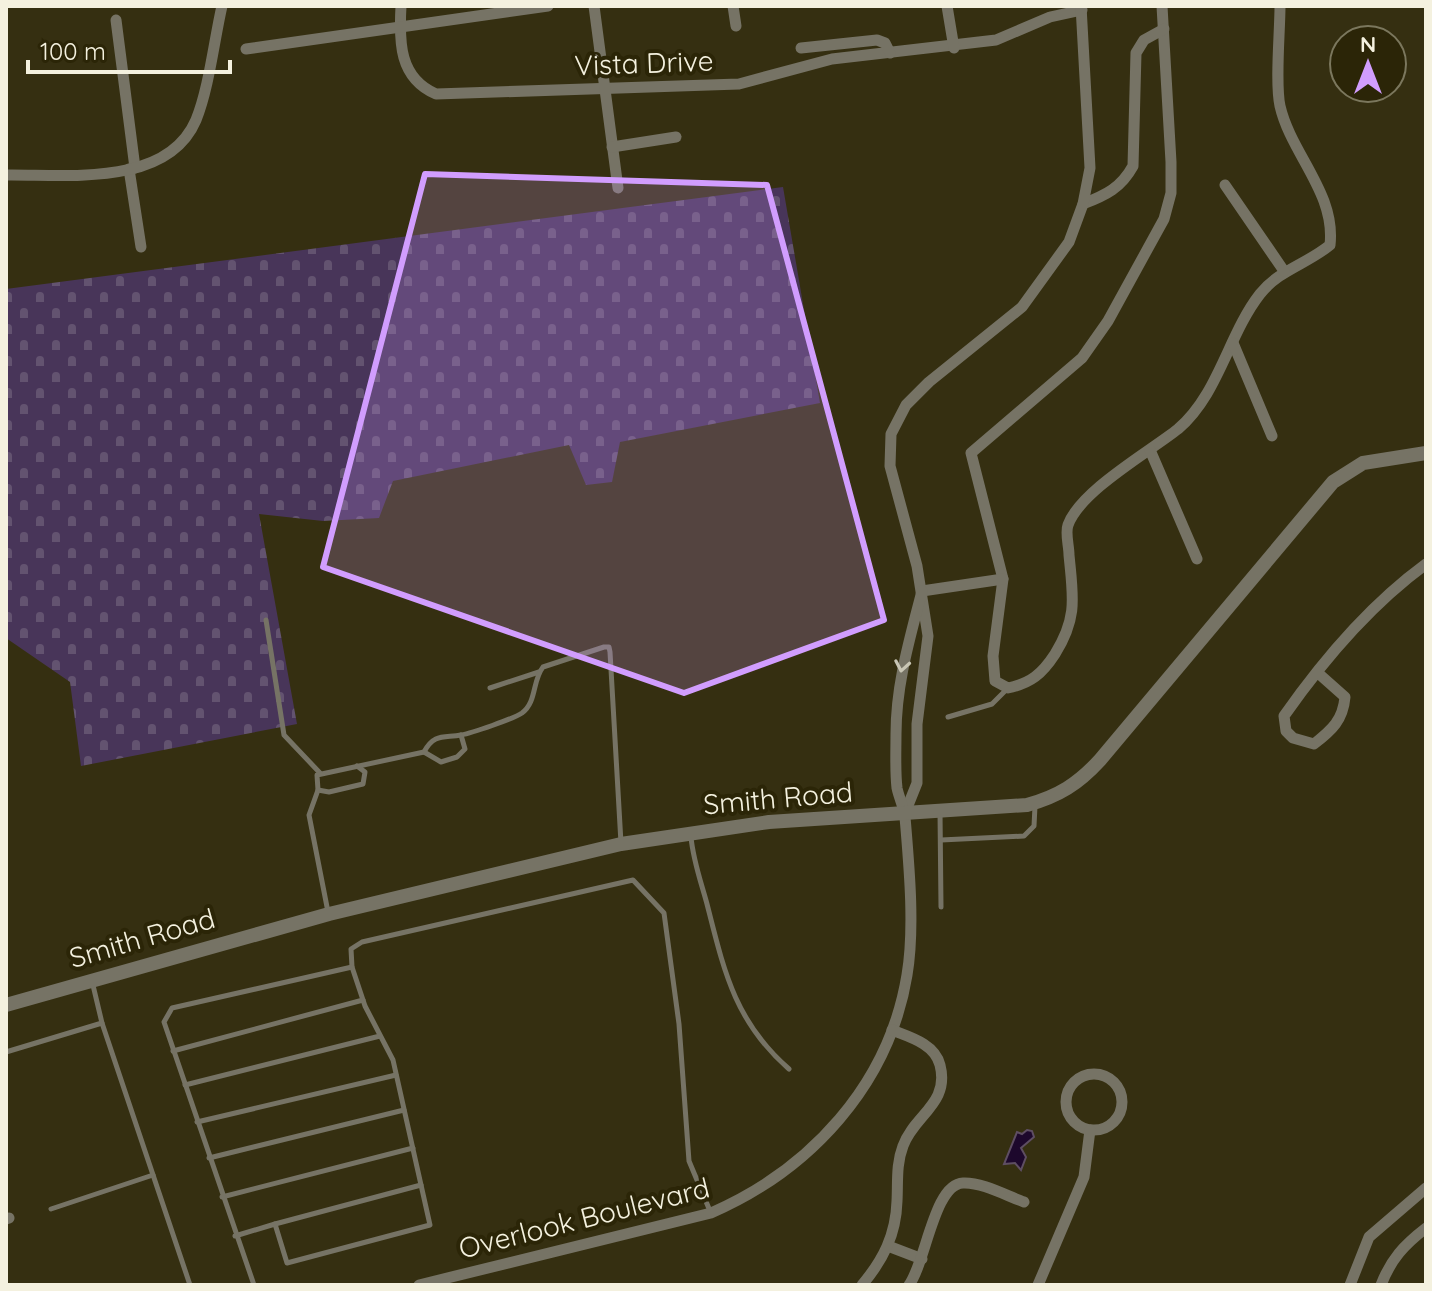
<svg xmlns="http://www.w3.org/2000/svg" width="1432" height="1291" viewBox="0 0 1432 1291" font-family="Quicksand,sans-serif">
<defs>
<pattern id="cemetery-stones" width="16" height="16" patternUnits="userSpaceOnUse" patternTransform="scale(2)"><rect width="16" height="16" fill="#483559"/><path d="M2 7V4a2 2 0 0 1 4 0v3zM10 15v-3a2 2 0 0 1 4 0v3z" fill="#635370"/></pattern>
</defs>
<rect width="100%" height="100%" fill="#352f11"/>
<!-- cemetery -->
<polygon fill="url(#cemetery-stones)" points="783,187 820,403 620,442 612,482 586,485 569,445 393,481 379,518 323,521 259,514 297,724 81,766 70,682 6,638 6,289"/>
<!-- water -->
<polygon fill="#1d082c" stroke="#5e4e62" stroke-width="2" points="1027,1130 1032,1131 1034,1137 1021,1148 1026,1157 1021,1170 1015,1163 1004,1164 1017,1132 1022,1134"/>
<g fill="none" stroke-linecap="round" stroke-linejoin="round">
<!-- service -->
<g stroke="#767365" stroke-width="5">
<polyline points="266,620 284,735 320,773"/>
<polyline points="490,688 539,672"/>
<polyline points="948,717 992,704 1007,689"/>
<polyline points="424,752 441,762 457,757 465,749 461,735"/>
<polyline points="318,790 329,792 363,784 365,772 357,766"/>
<polyline points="940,812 941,907"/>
<path d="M 691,837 C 693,860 701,882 707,904 C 724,971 735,1022 789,1069"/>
<polyline points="941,840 1024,836 1034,826 1035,806"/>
<path d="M 328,912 L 309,815 L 318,790 L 317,775 L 424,752 C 434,733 444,738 461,735 C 472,733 513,719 522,713 C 537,702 532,681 543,667 L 604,647 L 609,647 L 610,652 L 621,843"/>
<polyline points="352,967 351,949 362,942 633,880 664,913 679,1024 689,1161 710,1211"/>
<polyline points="92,981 102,1023"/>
<polyline points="173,1051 363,1000"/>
<polyline points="6,1052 102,1023 190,1285"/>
<polyline points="185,1085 380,1036"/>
<polyline points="197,1122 396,1075"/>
<polyline points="209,1158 404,1110"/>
<polyline points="222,1197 413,1148"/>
<polyline points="51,1209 153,1175"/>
<polyline points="275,1224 421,1185"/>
<polyline points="235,1236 275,1224 287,1263 430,1225 393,1060 365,1006 352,967 172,1008 164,1022 254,1285"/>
</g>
<!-- minor -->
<g stroke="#767365" stroke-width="11">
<path d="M 401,6 C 399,42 399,78 436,94 L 739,84 L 832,59 L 996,40 L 1050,17 L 1082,10"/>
<polyline points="594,6 618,188"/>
<polyline points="733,6 736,26"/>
<polyline points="947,6 954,48"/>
<path d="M 1162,6 L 1171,162 L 1171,193 L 1164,219 L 1108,321 L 1082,358 L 971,453 L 1003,579 L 993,656 L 995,681 L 1008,688 C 1031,683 1042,674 1055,654 C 1078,617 1073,597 1069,555 C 1069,546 1065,533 1068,525 C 1080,491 1149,452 1178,429 C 1219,394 1228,335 1260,294 C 1279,270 1307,264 1330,245 C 1336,193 1291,154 1280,106 C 1275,83 1280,32 1280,6"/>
<polyline points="116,20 135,168"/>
<polyline points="801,48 877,40 885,43 890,53"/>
<polyline points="246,49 548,6"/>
<polyline points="612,147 676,137"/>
<polyline points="129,169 141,247"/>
<path d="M 6,175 C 65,174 167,188 196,120 C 209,88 214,41 222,6"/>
<polyline points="1225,185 1284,271"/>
<path d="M 1083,204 C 1106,195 1121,188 1133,166 L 1136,53 L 1144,40 L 1164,29"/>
<polyline points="1233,343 1272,436"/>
<polyline points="1150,450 1197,559"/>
<polyline points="922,591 1003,579"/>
<path d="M 1318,673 L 1345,697 C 1343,720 1332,730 1314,744 L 1293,738 L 1286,731 L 1284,716 C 1324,659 1370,605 1426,564"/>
<polyline points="905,813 917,783 917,724 928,636 917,566 890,466 891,434 906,405 929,382 1022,307 1069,242 1083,204 1090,168 1081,6"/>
<circle cx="1094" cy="1102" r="28"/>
<polyline points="6,1219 9,1218"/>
<polyline points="888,1246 922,1259"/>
<path d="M 419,1285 L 711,1213 C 810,1170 889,1085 907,975 C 915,928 909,865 905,817 C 904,807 899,798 897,788 C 895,771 896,751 896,734 C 896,684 910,638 922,591"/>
<path d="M 862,1285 C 883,1260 896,1235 897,1201 C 898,1182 896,1164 903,1146 C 914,1115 950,1104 940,1065 C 935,1044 910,1037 892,1030"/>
<path d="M 909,1285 C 926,1262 934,1184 963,1183 C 982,1182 1007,1196 1024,1202"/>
<polyline points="1038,1285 1084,1177 1090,1130"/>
<polyline points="1350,1285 1369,1237 1426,1188"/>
<path d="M 1381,1285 C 1391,1259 1404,1245 1426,1228"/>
</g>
<!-- tertiary -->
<path stroke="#767365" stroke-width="14" d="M 6,1005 L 329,914 L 621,844 L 769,822 L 1027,805 C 1059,796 1078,784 1100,760 L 1333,482 L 1363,463 L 1426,453"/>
</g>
<!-- one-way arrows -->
<defs><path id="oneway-chevron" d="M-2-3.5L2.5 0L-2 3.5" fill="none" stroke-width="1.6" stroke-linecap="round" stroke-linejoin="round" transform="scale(2)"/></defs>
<use stroke="#c8c5b4" href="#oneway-chevron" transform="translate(902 666) rotate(100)"/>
<!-- marked area -->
<path fill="#d19dfe" fill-opacity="0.2" stroke="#d19dfe" stroke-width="6" stroke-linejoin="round" d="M 425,174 L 767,185 L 884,620 L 684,693 L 323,567 Z"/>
<g text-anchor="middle" stroke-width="8" stroke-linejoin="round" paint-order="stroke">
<!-- street labels -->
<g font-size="28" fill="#f4f1df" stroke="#2b2507">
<text transform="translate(644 63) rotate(-2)" y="10">Vista Drive</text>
<text transform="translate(778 798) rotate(-5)" y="10">Smith Road</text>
<text transform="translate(142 938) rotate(-16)" y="10">Smith Road</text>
<text transform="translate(584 1218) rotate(-14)" y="10">Overlook Boulevard</text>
</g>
</g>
<!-- border -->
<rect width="1432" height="1291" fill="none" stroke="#f4f1df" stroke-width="16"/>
<!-- north arrow -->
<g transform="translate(1368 64)"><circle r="38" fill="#2b2507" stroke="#7b775d" stroke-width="2"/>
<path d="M0-6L14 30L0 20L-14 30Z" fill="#d19dfe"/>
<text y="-12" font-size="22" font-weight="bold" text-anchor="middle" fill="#f4f1df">N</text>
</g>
<!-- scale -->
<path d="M28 60v12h202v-12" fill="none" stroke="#f4f1df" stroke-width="4"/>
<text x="40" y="60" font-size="24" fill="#f4f1df" stroke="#2b2507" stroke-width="6" paint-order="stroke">100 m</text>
</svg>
